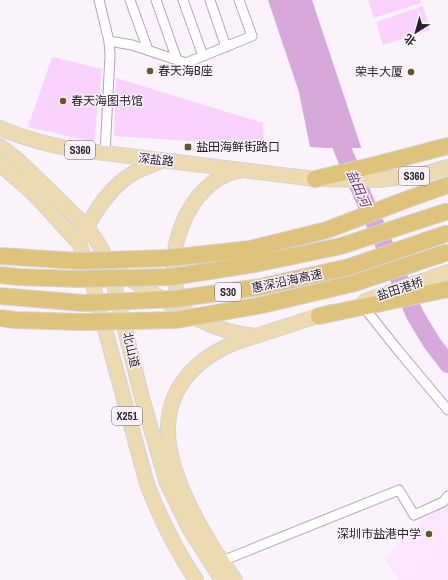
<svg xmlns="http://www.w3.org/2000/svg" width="448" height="580" viewBox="0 0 448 580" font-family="'Archivo Narrow','Noto Sans SC',sans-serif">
<rect width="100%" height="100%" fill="#fbf3fc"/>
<!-- built -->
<polygon fill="#fbe6fd" points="448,496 448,580 399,580 384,558 443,502"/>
<!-- green -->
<g fill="#f9d2fd">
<polygon points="368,0 420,0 421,3 374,18"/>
<polygon points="423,6 430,30 383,45 376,22"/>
<polygon points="52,57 102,69 94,142 28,127"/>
<polygon points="116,78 263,123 264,146 114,136"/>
</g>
<!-- water -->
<polygon fill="#d7a8dc" points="268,0 312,0 362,150 310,147 299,92"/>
<!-- pier -->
<polygon fill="#fbf3fc" points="309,148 363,148 364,151 362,152"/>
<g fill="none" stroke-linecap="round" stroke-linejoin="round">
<!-- river -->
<polyline stroke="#d7a8dc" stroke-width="18" points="334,125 344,153 415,315 432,343 448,364"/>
<defs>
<g id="street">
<polyline points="99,0 109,41 110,55 105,154"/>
<polyline points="130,0 148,50"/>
<polyline points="156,0 177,60"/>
<polyline points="183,0 203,56"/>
<polyline points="210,0 226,47"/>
<polyline points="109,41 132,45 186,63 252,36 239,0"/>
<polyline points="362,305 397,349 448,410"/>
<polyline points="222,561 399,490 414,515 443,502 448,496"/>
</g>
<g id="primary">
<path d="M 0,128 C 26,139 52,146 80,150 L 315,179 L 379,180 L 424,174 L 448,167"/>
<polyline points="0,146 19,161 87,227 96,240 103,252 114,285 142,398 167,483 189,528 222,580"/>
<path d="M 0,164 L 35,195 L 79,243 L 89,270 L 147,484 C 160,518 176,550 196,580"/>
<path d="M 83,235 C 93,214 107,192 127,177 C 137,170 149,166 161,161"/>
<path d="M 125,276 C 165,300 208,333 256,336 L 330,312"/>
<polyline points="365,301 448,272"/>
<path d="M 184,308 C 157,264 186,181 238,171"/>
<path d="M 235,580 C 207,542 169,479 168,432 C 167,380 207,350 252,337"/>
</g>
<g id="highway">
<polyline points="315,179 375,165 448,146"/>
<polyline points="408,199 448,185"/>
<polyline points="319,316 448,289"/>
</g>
</defs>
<!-- street casing -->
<use href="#street" stroke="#b8a4ba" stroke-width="11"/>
<!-- primary casing -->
<use href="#primary" stroke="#d4d3d5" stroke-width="16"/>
<!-- highway casing -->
<use href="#highway" stroke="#d4d3d5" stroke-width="18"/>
<!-- street -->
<use href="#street" stroke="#fff" stroke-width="9"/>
<!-- primary -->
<use href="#primary" stroke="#ecdbb0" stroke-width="14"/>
<!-- highway -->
<use href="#highway" stroke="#dfc37b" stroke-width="16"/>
<defs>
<g id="highway-bridge">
<polyline points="0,256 78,261 169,258 250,249 327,230 408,199"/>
<polyline points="0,275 18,277 78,279 171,277 255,264 341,246 448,211"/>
<polyline points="0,296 83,303 175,299 260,287 349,267 448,233"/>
<polyline points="0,318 15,320 83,322 176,320 262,305 355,283 448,252"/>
</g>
</defs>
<!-- highway-bridge casing -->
<use href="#highway-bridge" stroke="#d4d3d5" stroke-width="18" stroke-linecap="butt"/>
<!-- highway-bridge -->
<use href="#highway-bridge" stroke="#dfc37b" stroke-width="16"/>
</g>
<!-- markers -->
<g fill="#685624" stroke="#fbf3fc" stroke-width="1.5">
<circle cx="150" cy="71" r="4"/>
<circle cx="411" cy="72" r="4"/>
<circle cx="63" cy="101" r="4"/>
<rect x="184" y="143" width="8" height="8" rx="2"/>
<circle cx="429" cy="534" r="4"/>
</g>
<g text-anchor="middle" stroke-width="3" stroke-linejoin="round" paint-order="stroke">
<!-- shield labels -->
<g fill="#fbf3fc" stroke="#69616a" stroke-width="1">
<rect x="65" y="141" width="30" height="18" rx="3"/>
<rect x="399" y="167" width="30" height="18" rx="3"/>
<rect x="215" y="283" width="26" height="18" rx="3"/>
<rect x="112" y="407" width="30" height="18" rx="3"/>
</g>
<g font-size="11" font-weight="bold" fill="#2a232b">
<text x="80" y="154">S360</text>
<text x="414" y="180">S360</text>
<text x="228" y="296">S30</text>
<text x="127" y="420">X251</text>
</g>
<!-- poi labels -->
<g font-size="12" fill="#2a232b" stroke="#fbf3fc" text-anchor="start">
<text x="158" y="75">春天海B座</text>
<text x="403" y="76" text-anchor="end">荣丰大厦</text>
<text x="71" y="105">春天海图书馆</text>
<text x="196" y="151">盐田海鲜街路口</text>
<text x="421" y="538" text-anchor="end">深圳市盐港中学</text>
</g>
<!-- street labels -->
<g font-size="12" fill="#2a232b" stroke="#fbf3fc">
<text transform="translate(156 160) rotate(6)" y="4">深盐路</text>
<text transform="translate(287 281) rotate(-12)" y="4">惠深沿海高速</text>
<text transform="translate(400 289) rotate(-18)" y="4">盐田港桥</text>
<text transform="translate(131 350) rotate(77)" y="4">北山道</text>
</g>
<!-- water labels -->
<g font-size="13" font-style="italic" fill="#6e3675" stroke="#fbf3fc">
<text transform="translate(359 188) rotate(66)" y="5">盐田河</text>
</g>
</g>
<!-- north arrow -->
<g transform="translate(416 32) rotate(217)" stroke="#fbf3fc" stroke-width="3" paint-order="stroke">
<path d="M0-3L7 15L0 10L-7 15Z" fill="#2a232b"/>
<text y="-6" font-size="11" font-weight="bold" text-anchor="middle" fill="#2a232b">北</text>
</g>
</svg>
